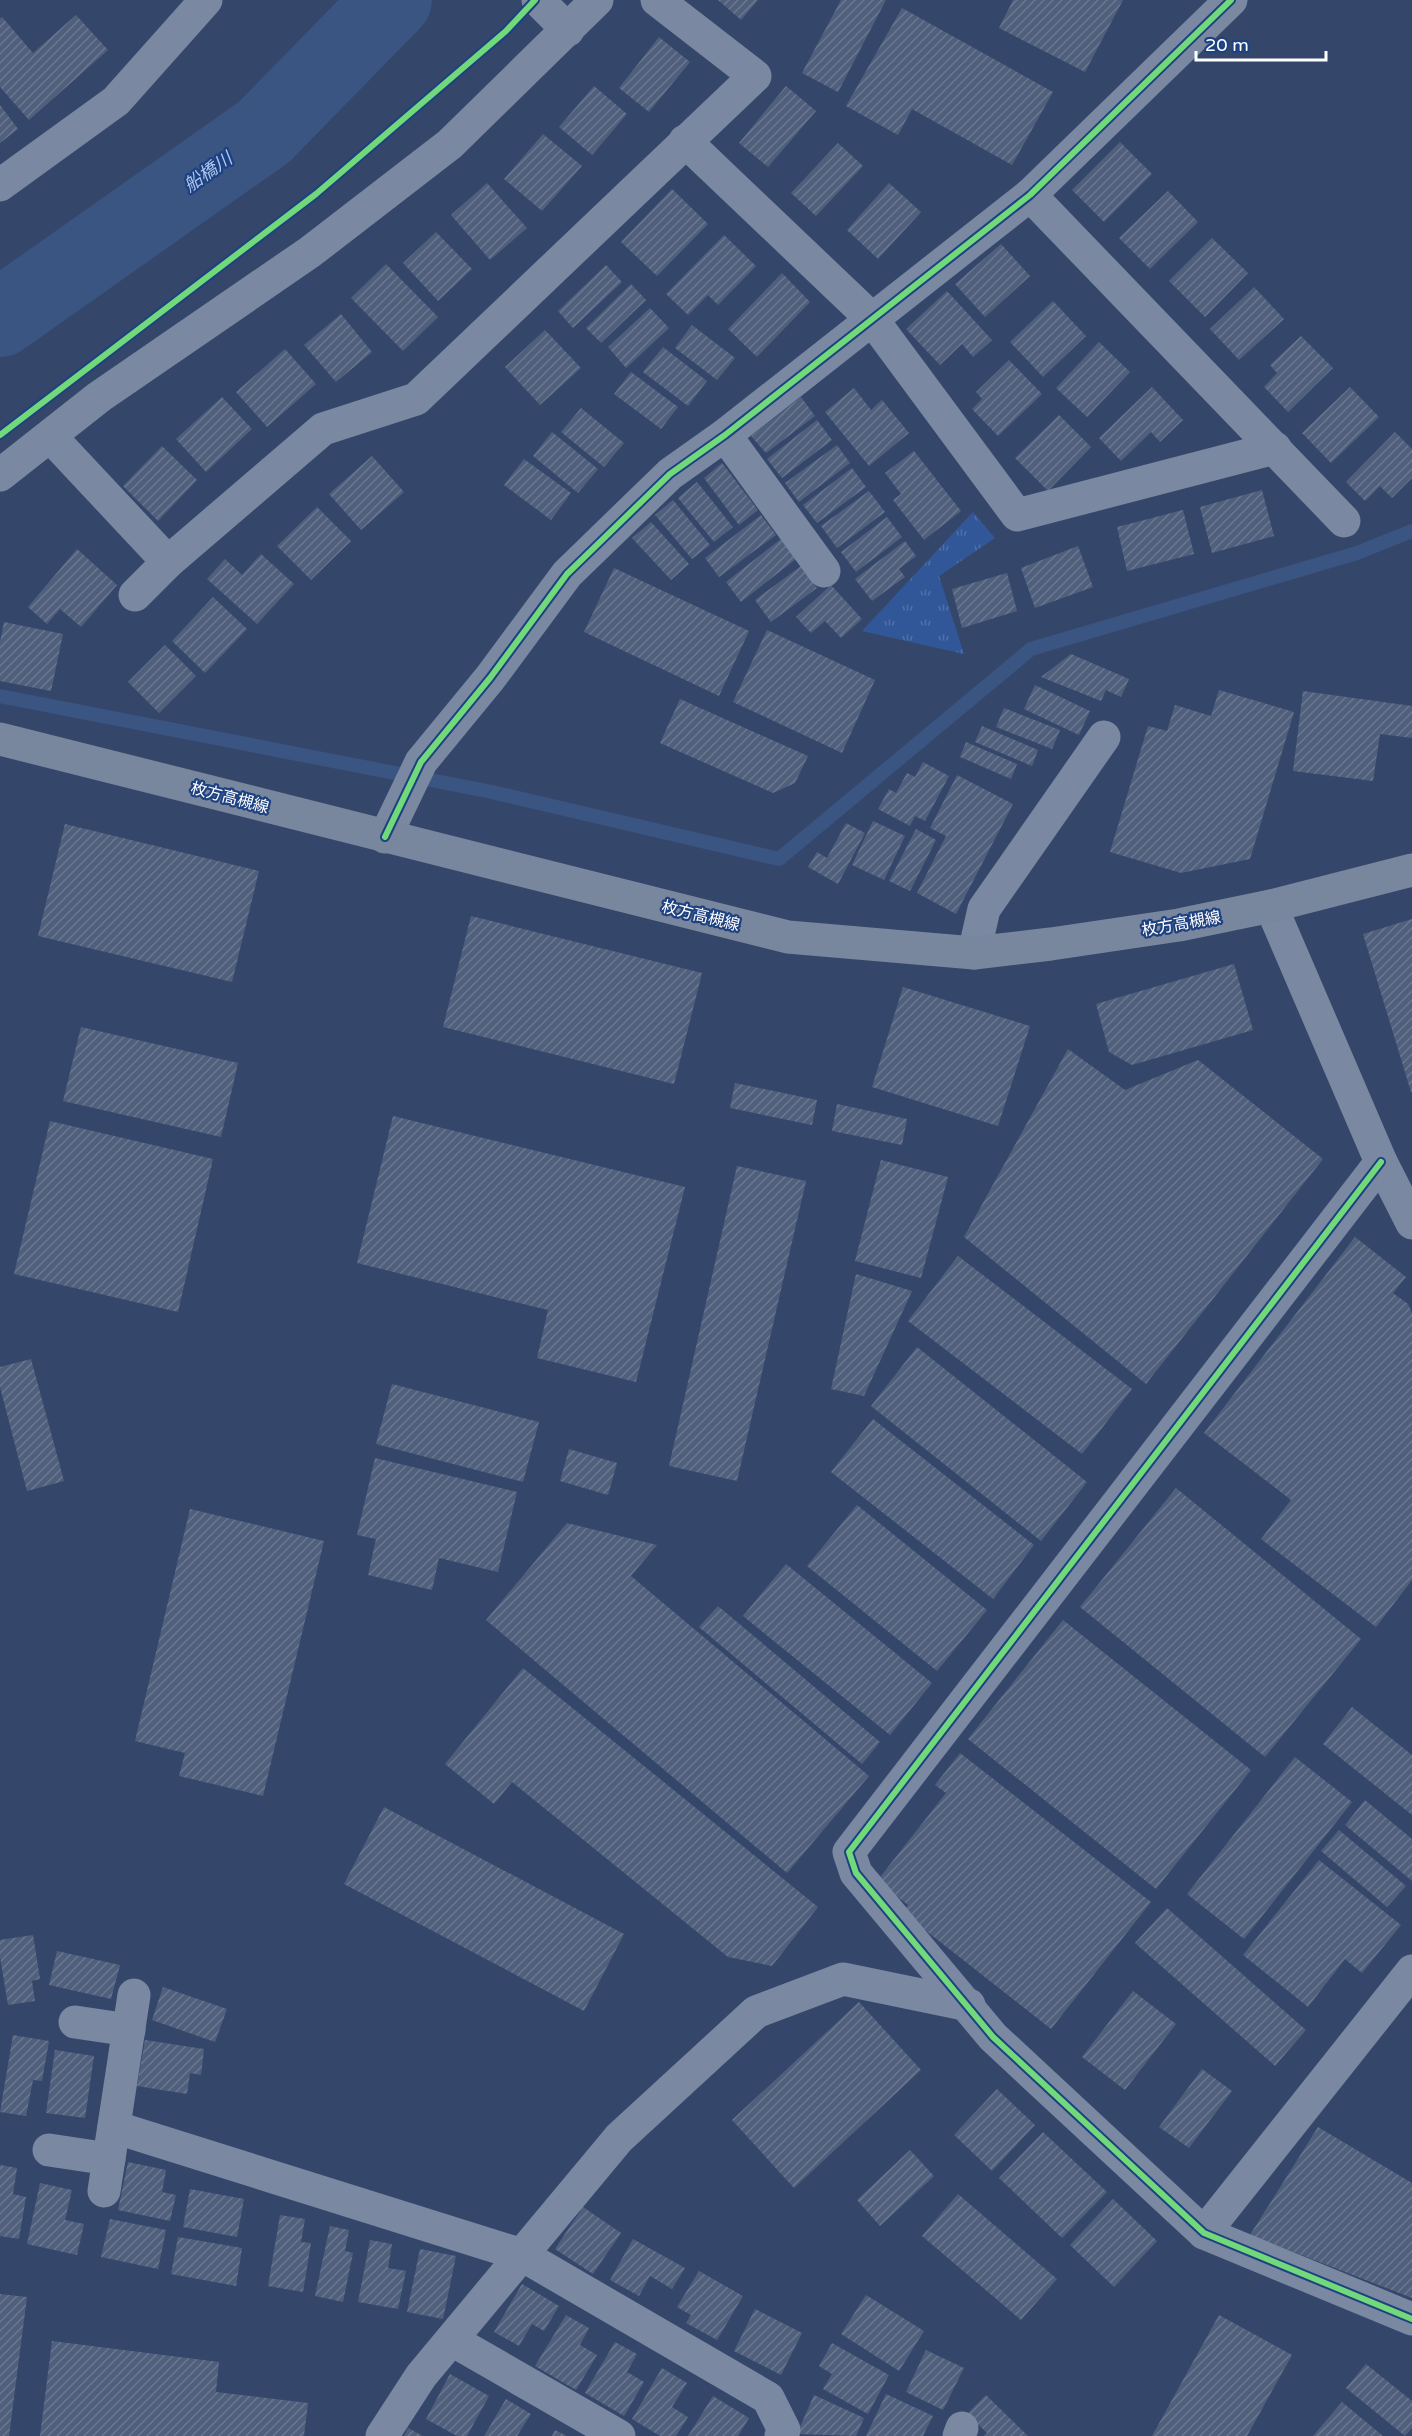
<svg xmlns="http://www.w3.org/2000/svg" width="1412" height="2436" viewBox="0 0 1412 2436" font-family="'Varela Round','Noto Sans JP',sans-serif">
<defs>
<pattern id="grass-tufts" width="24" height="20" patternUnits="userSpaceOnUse" patternTransform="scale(1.5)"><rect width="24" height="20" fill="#325798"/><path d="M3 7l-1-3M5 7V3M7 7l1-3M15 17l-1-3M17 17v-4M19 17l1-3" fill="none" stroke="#5170a7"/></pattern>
<pattern id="building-hatch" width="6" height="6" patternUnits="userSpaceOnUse" patternTransform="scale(1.5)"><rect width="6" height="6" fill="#505f7c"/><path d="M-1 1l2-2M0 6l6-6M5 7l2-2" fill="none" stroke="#6a7790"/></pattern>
</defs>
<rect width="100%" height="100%" fill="#34476b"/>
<!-- grass -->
<polygon fill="url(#grass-tufts)" points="973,512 995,538 939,576 964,654 862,631"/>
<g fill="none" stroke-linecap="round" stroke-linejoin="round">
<!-- stream -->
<polyline stroke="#3b5583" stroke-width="14" points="0,696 492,792 779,859 1031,649 1357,553 1412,531"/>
<!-- river -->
<polyline stroke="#3b5583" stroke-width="78" points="0,318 264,132 393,0"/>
</g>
<!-- building -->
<g fill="url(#building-hatch)">
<polygon points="718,0 758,0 741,20"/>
<polygon points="841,0 886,0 838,92 802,73"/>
<polygon points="1013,0 1123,0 1085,72 999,28"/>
<polygon points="902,8 1053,92 1012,165 912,109 898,135 846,106"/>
<polygon points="76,15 108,50 29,120 0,87 0,19 2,17 33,53"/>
<polygon points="659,37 690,62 649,112 619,88"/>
<polygon points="594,86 627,114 592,155 559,127"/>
<polygon points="786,86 816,111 768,167 739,143"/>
<polygon points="0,105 18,129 0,143"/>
<polygon points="543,134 582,166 542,211 504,179"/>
<polygon points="1120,142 1152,174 1104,222 1072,190"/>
<polygon points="838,143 863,166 816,216 791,193"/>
<polygon points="487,183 527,228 490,260 451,215"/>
<polygon points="889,183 921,212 878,259 847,230"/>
<polygon points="672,189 708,224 657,276 621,242"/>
<polygon points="1168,191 1198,222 1150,269 1119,238"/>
<polygon points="436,232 472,269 438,301 403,263"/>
<polygon points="724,235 756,266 718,305 708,295 688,315 666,294"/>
<polygon points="1212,238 1248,273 1205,317 1169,281"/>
<polygon points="1001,244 1030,276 985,317 955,284"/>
<polygon points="386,264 438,317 403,351 351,298"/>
<polygon points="606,265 622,282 573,328 558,311"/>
<polygon points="782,273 810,302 757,357 728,329"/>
<polygon points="631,284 646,300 601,343 586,328"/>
<polygon points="1254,287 1284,319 1239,360 1210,329"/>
<polygon points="947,291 992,340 973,357 962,344 940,365 906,329"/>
<polygon points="1053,301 1086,336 1043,377 1010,342"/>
<polygon points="650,308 669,328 626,368 608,347"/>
<polygon points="341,314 372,352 336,382 304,345"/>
<polygon points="692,325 735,358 717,380 675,348"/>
<polygon points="545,330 581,368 540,405 505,367"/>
<polygon points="1301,336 1333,368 1288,412 1264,387 1277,373 1270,365"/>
<polygon points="1099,342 1130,372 1087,417 1056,388"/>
<polygon points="663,347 707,381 688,406 643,372"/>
<polygon points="285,349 316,384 267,427 236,392"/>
<polygon points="1009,360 1042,394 998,436 972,409 982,399 976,392"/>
<polygon points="631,372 678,407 661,429 614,394"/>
<polygon points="1152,387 1183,420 1160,442 1151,432 1121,461 1099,438"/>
<polygon points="1350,387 1379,417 1331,463 1302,433"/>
<polygon points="854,388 871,410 882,400 909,433 869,466 825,412"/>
<polygon points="222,397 252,429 206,472 176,439"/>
<polygon points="801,397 815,416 766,453 751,436"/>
<polygon points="581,408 624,443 604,467 561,432"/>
<polygon points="1059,415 1091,447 1048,491 1015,458"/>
<polygon points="817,420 832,440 782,478 767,459"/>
<polygon points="552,432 598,469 578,493 533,456"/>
<polygon points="1395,432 1412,449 1412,478 1392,498 1380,486 1365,501 1346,482"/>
<polygon points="837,445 850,463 799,502 785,483"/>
<polygon points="162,446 197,480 158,521 123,486"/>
<polygon points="914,451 961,511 924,540 893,500 901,494 885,473"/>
<polygon points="372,456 404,492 361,530 329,494"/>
<polygon points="524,459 571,493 551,520 504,485"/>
<polygon points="722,463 758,510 739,525 704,478"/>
<polygon points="852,468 866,487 817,523 803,505"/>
<polygon points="697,482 733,527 714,542 678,498"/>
<polygon points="1262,490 1274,536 1212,553 1200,507"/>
<polygon points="869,491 885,512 837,548 821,526"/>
<polygon points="673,500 710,545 692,559 655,515"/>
<polygon points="317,507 351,541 311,580 277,546"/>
<polygon points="1183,510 1194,554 1127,571 1117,527"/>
<polygon points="761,515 776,535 719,577 705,558"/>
<polygon points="887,517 902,537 856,572 841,552"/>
<polygon points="651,522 689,564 671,580 632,538"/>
<polygon points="781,539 796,559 741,602 726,582"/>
<polygon points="905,541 916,556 899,569 905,577 872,601 855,579"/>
<polygon points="1078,546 1093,587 1035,608 1021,568"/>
<polygon points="77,549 117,585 81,627 60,609 47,624 28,607"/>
<polygon points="261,554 294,584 257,624 207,579 225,559 242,575"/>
<polygon points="801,566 817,588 771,622 755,600"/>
<polygon points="614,568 749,631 719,696 584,632"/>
<polygon points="1007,573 1017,611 962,628 952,589"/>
<polygon points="831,585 862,619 841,638 825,621 811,633 796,617"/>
<polygon points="213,597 247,629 205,673 172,641"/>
<polygon points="4,622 63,634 51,691 0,681 0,642"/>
<polygon points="767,630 875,680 842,753 733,702"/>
<polygon points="165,645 196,676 159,713 128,682"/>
<polygon points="1071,654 1129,679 1121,697 1106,690 1101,701 1041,677"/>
<polygon points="1035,685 1090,711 1079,735 1024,709"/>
<polygon points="1219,690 1294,712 1250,859 1181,873 1110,852 1148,726 1167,731 1175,705 1211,716"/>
<polygon points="1303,691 1412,706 1412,738 1380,734 1373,781 1293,771"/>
<polygon points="680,699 808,756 795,783 773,793 660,743"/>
<polygon points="1004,708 1060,730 1052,749 996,727"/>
<polygon points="982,726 1038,750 1032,766 975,742"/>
<polygon points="966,742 1017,764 1011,779 960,757"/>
<polygon points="923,762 949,776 925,821 915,816 910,826 878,809 889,789 896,793 907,773 915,777"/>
<polygon points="957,775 1013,804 956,914 917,893 946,836 930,828"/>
<polygon points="873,821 905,836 884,880 852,865"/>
<polygon points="846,823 865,833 838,884 808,867 817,852 827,858"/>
<polygon points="65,824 259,871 232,982 38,936"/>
<polygon points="916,829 936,840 910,891 889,881"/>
<polygon points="471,916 702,973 674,1084 443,1027"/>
<polygon points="1412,919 1412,1092 1411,1092 1363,934"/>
<polygon points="1234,964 1253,1030 1132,1065 1109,1052 1096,1004"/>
<polygon points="903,987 1030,1026 998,1126 872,1087"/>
<polygon points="81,1027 238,1063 221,1137 63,1101"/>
<polygon points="1068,1049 1125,1090 1198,1060 1323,1159 1146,1384 964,1237"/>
<polygon points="735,1083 817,1100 812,1125 730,1108"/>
<polygon points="837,1104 907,1119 902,1145 832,1131"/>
<polygon points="393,1116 685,1187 636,1382 537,1358 548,1310 357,1263"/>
<polygon points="50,1121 213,1159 178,1312 14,1274"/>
<polygon points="881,1160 948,1177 921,1278 855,1261"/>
<polygon points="737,1166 806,1181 737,1481 669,1466"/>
<polygon points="1355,1237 1406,1277 1393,1293 1408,1304 1412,1313 1412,1580 1376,1627 1261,1539 1291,1500 1204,1433"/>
<polygon points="958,1256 1132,1389 1082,1454 908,1321"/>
<polygon points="856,1274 912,1291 864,1396 831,1389"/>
<polygon points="917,1347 1087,1482 1041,1541 871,1406"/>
<polygon points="31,1359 64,1481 27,1491 0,1387 0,1367"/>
<polygon points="392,1384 539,1422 523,1482 376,1444"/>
<polygon points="873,1419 1034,1545 993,1599 831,1472"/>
<polygon points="569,1449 617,1463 608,1495 560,1481"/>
<polygon points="375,1458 517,1492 498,1572 439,1558 432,1590 368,1575 376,1539 357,1535"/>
<polygon points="1176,1488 1361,1639 1265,1757 1080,1607"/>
<polygon points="857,1505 987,1610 937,1671 807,1566"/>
<polygon points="190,1509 324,1541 263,1796 179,1776 185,1753 135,1741"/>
<polygon points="567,1523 657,1545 631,1576 869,1776 787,1873 486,1620"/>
<polygon points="786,1564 932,1683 890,1735 743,1616"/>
<polygon points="718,1606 880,1742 862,1764 699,1627"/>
<polygon points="1063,1620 1251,1770 1156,1889 968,1739"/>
<polygon points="523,1668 818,1907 772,1966 728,1957 512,1782 494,1804 445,1764"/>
<polygon points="1352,1707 1412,1755 1412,1815 1323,1744"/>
<polygon points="960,1753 1151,1902 1051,2029 902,1912 908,1905 877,1881 946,1793 935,1785"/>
<polygon points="1295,1757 1352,1802 1244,1939 1187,1894"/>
<polygon points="1365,1800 1412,1839 1412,1881 1345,1825"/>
<polygon points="384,1807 624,1934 584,2011 344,1884"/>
<polygon points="1339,1830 1406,1886 1387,1907 1321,1851"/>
<polygon points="1319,1860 1401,1925 1362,1973 1345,1959 1308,2007 1243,1955"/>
<polygon points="1167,1908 1306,2030 1275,2066 1135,1943"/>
<polygon points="33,1935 40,1979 32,1981 35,2001 8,2005 0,1957 0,1940"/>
<polygon points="57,1951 120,1965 111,1999 49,1985"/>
<polygon points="163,1987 227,2009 215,2042 152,2020"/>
<polygon points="1133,1991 1176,2024 1125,2090 1082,2057"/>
<polygon points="859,2002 921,2070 794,2188 732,2120"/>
<polygon points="13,2035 49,2041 42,2081 33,2080 26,2116 0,2112"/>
<polygon points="145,2040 204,2049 201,2075 190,2073 187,2094 137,2086"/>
<polygon points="55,2050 94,2056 85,2118 46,2113"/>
<polygon points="1202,2069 1232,2091 1189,2148 1159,2127"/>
<polygon points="997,2089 1035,2125 992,2171 954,2135"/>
<polygon points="1318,2127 1412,2183 1412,2298 1250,2235"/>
<polygon points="1043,2132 1107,2192 1062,2238 999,2178"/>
<polygon points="910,2150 934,2176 880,2226 857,2200"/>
<polygon points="128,2162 166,2170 162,2192 176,2195 170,2221 118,2210"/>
<polygon points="0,2165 17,2168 13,2194 26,2197 19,2239 0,2236"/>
<polygon points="40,2183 72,2190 65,2220 84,2224 77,2255 27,2244"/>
<polygon points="190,2189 244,2199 237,2237 183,2227"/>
<polygon points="958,2194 1057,2279 1021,2320 922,2236"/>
<polygon points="1113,2199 1157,2241 1114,2287 1070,2245"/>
<polygon points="583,2207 621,2233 593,2274 555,2249"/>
<polygon points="280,2215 305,2219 301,2242 311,2243 303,2292 268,2286"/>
<polygon points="110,2219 166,2230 158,2269 101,2257"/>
<polygon points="330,2226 349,2230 345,2251 353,2253 343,2302 315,2296"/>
<polygon points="178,2237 242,2248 236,2286 171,2274"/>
<polygon points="633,2239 685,2268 672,2289 650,2276 639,2296 610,2280"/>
<polygon points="370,2240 392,2244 388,2268 406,2271 398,2309 358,2302"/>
<polygon points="420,2249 456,2256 443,2319 407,2312"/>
<polygon points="699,2271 743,2296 717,2340 686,2323 691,2315 677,2307"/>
<polygon points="522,2284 559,2306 544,2331 532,2324 519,2346 494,2332"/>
<polygon points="0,2294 27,2297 9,2436 0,2436"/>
<polygon points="866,2295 924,2331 899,2371 841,2334"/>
<polygon points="755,2309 802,2333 781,2375 734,2351"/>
<polygon points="566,2315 589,2328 580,2345 597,2355 576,2390 535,2366"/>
<polygon points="1219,2315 1292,2355 1247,2436 1152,2436"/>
<polygon points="52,2341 219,2362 216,2392 308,2403 304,2436 40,2436"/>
<polygon points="615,2342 637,2354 627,2372 644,2382 624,2416 585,2393"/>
<polygon points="832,2343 889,2375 868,2414 823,2389 832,2374 819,2366"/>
<polygon points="926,2350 964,2368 943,2410 906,2392"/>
<polygon points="1366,2364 1412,2401 1412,2428 1405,2436 1346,2388"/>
<polygon points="662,2368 687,2383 672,2407 688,2417 676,2436 660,2436 632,2419"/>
<polygon points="450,2374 489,2396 467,2436 457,2436 426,2419"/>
<polygon points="886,2394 933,2416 923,2436 866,2436"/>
<polygon points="814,2395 864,2418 856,2436 797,2434"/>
<polygon points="986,2395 1028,2436 984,2436 987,2433 967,2414"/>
<polygon points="713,2396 749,2418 738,2436 688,2436"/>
<polygon points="506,2399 531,2414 517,2436 484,2436"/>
<polygon points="1342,2402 1383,2436 1313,2436"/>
<polygon points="408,2428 423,2436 404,2436"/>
<polygon points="555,2430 567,2436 552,2436"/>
</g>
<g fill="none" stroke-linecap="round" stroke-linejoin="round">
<!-- minor -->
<g stroke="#7a88a1" stroke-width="33">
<polyline points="538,0 568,30"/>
<polyline points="685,141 872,319 1017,515 1275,448"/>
<polyline points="0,185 116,101 206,0"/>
<polyline points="1030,195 1344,521"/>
<polyline points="725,435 824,571"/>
<polyline points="50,436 168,562"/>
<polyline points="0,475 99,397 310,252 450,144 597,0"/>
<polyline points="135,595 168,562 323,429 416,399 755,76 657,0"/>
<polyline points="385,837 421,762 490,678 567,574 670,474 725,435 1030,195 1231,0"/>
<polyline points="1271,906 1381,1162 1412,1223"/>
<polyline points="974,953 984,909 1104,737"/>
<polyline points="1381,1162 849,1852 856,1873 993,2037 1204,2233 1412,2319"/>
<polyline points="75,2022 129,2030"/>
<polyline points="114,2127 522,2255 768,2398 784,2430 781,2436"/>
<polyline points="49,2150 109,2159"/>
<polyline points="104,2191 134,1995"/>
<polyline points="1204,2233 1412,1971"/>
<polyline points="452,2340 619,2436"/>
<polyline points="382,2436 421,2376 619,2138 756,2012 843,1979 969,2005"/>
<polyline points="959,2436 962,2428"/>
</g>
<!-- major -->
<polyline stroke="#79879e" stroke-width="33" points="0,739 788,937 974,953 1051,944 1179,925 1271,906 1412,870"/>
<defs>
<g id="cycleway">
<polyline points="0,435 316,194 506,31 535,0"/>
<polyline points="385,837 421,762 490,678 567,574 670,474 725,435 1030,195 1231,0"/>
<polyline points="1381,1162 849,1852 856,1873 993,2037 1204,2233 1412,2319"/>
</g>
</defs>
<!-- cycleway casing -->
<use href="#cycleway" stroke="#1e4181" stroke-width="10"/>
<!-- cycleway -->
<use href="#cycleway" stroke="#71d979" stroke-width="6"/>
</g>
<g text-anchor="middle" stroke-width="4.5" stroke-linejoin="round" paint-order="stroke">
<!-- street labels -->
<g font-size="16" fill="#fff" stroke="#1e4181">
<text transform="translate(230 797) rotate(15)" y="6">枚方高槻線</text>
<text transform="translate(701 915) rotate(14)" y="6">枚方高槻線</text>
<text transform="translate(1181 923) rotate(-10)" y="6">枚方高槻線</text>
</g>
<!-- water labels -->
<g font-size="18" font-style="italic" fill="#afc7f0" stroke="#1e4181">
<text transform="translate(208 172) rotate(-35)" y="6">船橋川</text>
</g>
</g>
<!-- scale -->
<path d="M1196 51v9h130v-9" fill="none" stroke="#ffffff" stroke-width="3"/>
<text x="1205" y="51" font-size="18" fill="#ffffff" stroke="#1e4181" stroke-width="4.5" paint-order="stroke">20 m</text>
</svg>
